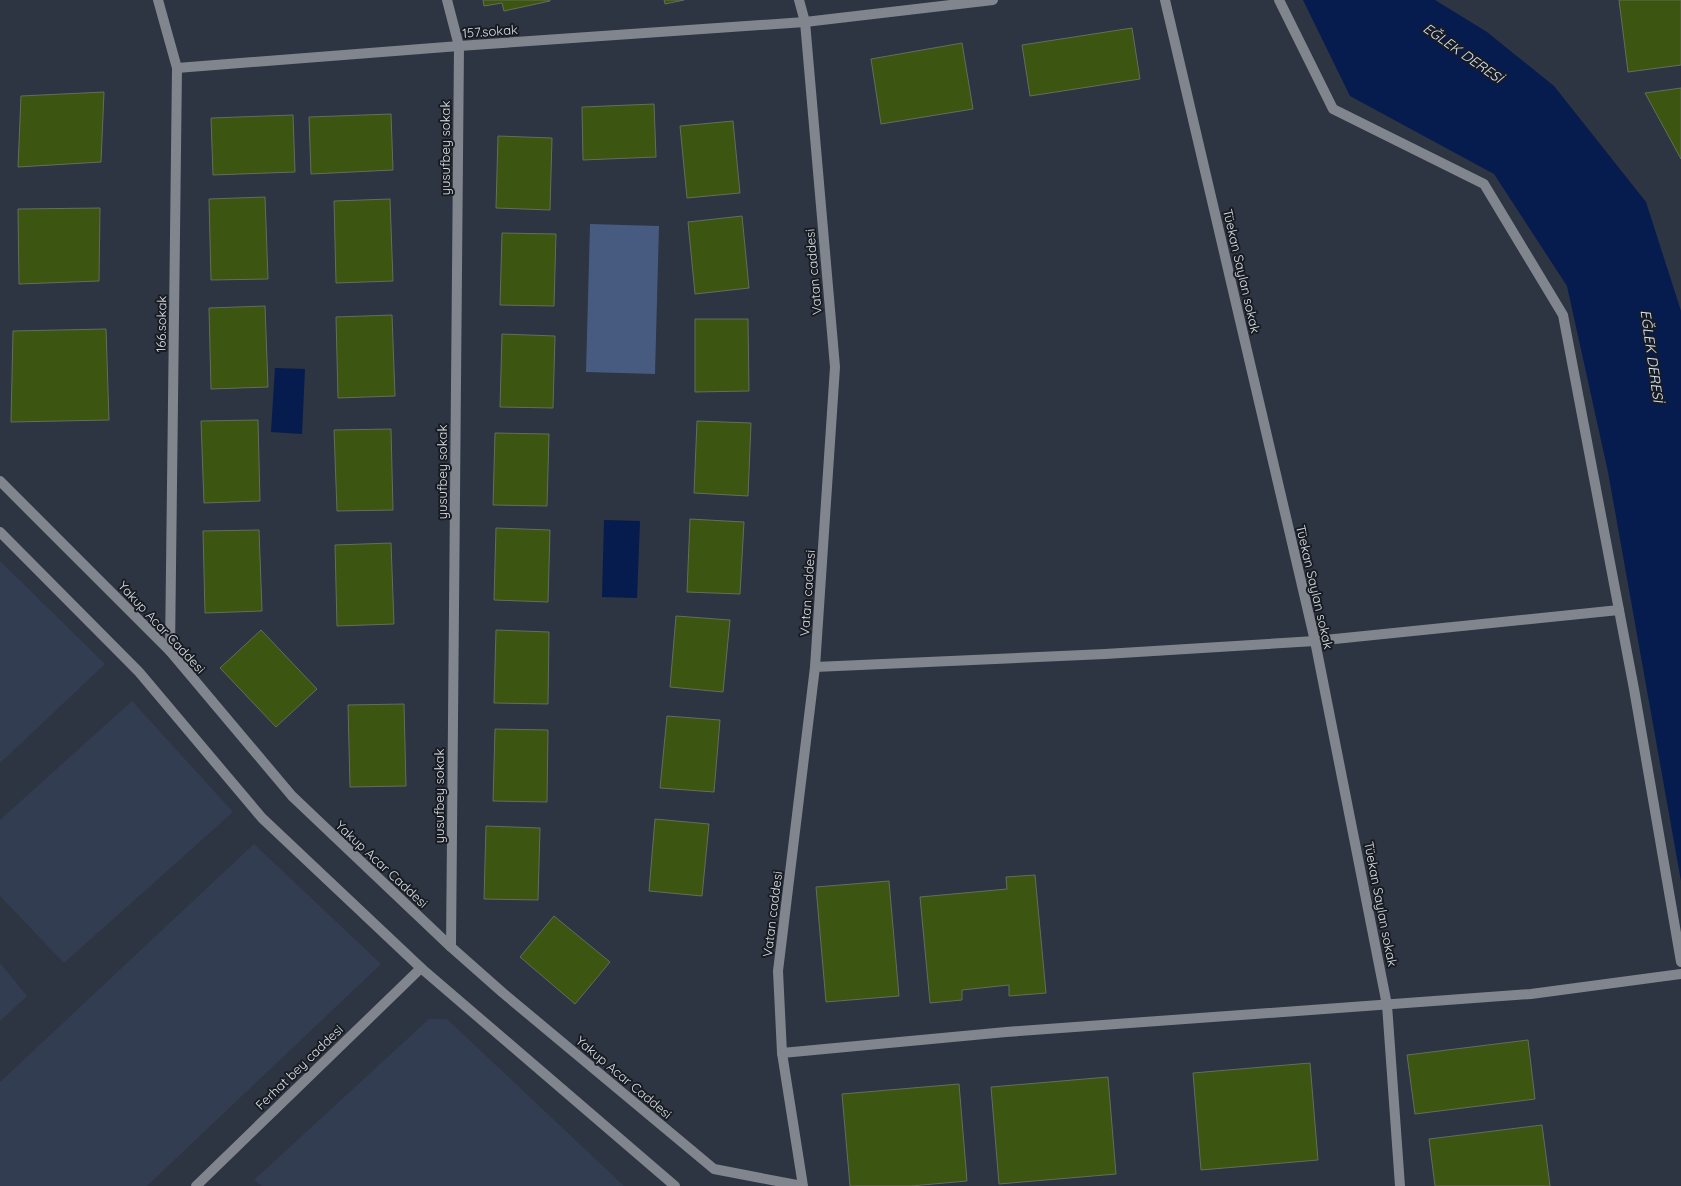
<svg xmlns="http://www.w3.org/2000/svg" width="1681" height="1186" viewBox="0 0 1681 1186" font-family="Quicksand,sans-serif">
<rect width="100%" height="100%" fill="#2d3442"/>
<!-- built -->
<g fill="#333d51">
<polygon points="0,561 105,664 0,763"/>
<polygon points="132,701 233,812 64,963 0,896 0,820"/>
<polygon points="254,844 381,964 147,1186 0,1186 0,1082"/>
<polygon points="0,963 27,996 0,1021"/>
<polygon points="429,1019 447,1019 624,1186 262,1186 254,1180"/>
</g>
<!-- green -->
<polygon fill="#475b81" points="590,224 659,226 655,374 586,372"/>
<!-- water -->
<g fill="#061c4f">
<polygon points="1303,0 1435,0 1487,32 1554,86 1646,202 1681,311 1681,881 1608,472 1567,286 1494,174 1350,96"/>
<polygon points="275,368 305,369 302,434 271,432"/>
<polygon points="604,520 640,521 637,598 602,597"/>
</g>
<!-- building -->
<g fill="#3c5511" stroke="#656d5d">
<polygon points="483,0 550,0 550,1 504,11 502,3 484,6"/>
<polygon points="664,0 684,0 665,4"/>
<polygon points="1619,0 1681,0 1681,65 1628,72"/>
<polygon points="1132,28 1140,79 1030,96 1022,45"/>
<polygon points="962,43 973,109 881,124 871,59"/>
<polygon points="1681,88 1681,159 1645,93"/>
<polygon points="104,92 101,162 18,167 21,96"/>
<polygon points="654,104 656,157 583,160 582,107"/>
<polygon points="391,114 393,170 311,174 309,117"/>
<polygon points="293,115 295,172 213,175 211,118"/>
<polygon points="733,121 740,193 687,198 680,126"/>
<polygon points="498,136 552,138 550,210 496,208"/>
<polygon points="265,197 268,279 211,280 209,199"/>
<polygon points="390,199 393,281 336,283 334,201"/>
<polygon points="100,208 99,281 19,284 18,209"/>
<polygon points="742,216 749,288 695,294 688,222"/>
<polygon points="502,233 556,234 554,306 500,305"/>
<polygon points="265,306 268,387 211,389 209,308"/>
<polygon points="392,315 395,396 338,398 336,317"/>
<polygon points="695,319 748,319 749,391 695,392"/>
<polygon points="106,329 109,420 11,422 13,331"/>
<polygon points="502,334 555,336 553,408 500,407"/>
<polygon points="258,420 260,501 204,503 201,421"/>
<polygon points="697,421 751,423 748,496 694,493"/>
<polygon points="391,429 393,510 337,511 334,430"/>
<polygon points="495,433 549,434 547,506 493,505"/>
<polygon points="690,519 744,522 740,594 687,592"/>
<polygon points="496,528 550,530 548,602 494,600"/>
<polygon points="259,530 262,611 205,613 203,531"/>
<polygon points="391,543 394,624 337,626 335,545"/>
<polygon points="676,616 730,620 723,692 670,687"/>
<polygon points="261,630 317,689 276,727 220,668"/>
<polygon points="496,630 549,632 548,704 494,703"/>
<polygon points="404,704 406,786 350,787 348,705"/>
<polygon points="667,716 720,720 714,792 660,788"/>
<polygon points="495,729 548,730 547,802 493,801"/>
<polygon points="655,819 709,824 702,896 649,891"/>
<polygon points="486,826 540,828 538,900 484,899"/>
<polygon points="1035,875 1046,993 1009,996 1009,985 962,990 962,1000 930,1003 920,897 1007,889 1006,877"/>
<polygon points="889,881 899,996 826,1002 816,887"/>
<polygon points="554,916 610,962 575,1004 520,957"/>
<polygon points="1528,1040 1535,1099 1415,1114 1407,1055"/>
<polygon points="1310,1063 1318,1160 1201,1170 1193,1073"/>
<polygon points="1108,1077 1116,1174 999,1184 991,1087"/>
<polygon points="959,1084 967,1181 911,1186 850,1186 842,1094"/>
<polygon points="1542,1125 1550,1186 1435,1186 1429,1139"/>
</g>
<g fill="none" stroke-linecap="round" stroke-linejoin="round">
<!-- minor -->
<g stroke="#81858d" stroke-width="10">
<polyline points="158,0 177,68 170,651"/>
<polyline points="447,0 459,46 451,947"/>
<polyline points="799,0 805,22 835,367 815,667 778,971 782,1053 803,1186"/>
<polyline points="1165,0 1315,641 1387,1005 1400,1186"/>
<polyline points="1279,0 1333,109 1484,184 1563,315 1634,689 1681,962"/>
<polyline points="177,68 459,46 805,22 993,0"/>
<polyline points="0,481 170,651 292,796 451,947 503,993 714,1169 802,1186"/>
<polyline points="0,532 139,672 262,818 421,968 675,1186"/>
<polyline points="815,667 1105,654 1315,641 1619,610"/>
<polyline points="782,1053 1006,1032 1531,994 1681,974"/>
<polyline points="196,1186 421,968"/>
</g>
</g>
<g text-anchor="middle" stroke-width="4" stroke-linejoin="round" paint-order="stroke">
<!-- street labels -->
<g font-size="13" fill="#dbe0e9" stroke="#181c22">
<text transform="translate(490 31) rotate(-4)" y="5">157.sokak</text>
<text transform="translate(445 148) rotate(-90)" y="5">yusufbey sokak</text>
<text transform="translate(1242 271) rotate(77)" y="5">Tüekan Saylan sokak</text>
<text transform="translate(813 272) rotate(-95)" y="5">Vatan caddesi</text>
<text transform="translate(161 324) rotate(-89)" y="5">166.sokak</text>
<text transform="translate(442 472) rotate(-90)" y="5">yusufbey sokak</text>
<text transform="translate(1315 587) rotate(77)" y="5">Tüekan Saylan sokak</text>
<text transform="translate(807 593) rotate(-86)" y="5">Vatan caddesi</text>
<text transform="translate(162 627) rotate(47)" y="5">Yakup Acar Caddesi</text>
<text transform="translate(439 796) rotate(-90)" y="5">yusufbey sokak</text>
<text transform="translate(382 864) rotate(43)" y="5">Yakup Acar Caddesi</text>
<text transform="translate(1381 904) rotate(79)" y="5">Tüekan Saylan sokak</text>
<text transform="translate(772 914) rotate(-83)" y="5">Vatan caddesi</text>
<text transform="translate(299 1067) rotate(-44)" y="5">Ferhat bey caddesi</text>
<text transform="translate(624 1077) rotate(40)" y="5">Yakup Acar Caddesi</text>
</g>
<!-- water labels -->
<g font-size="14" font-style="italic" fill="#d9e3f4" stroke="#181c22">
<text transform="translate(1463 53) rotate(35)" y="5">EĞLEK DERESİ</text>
<text transform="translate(1652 356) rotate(82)" y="5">EĞLEK DERESİ</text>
</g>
</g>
</svg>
